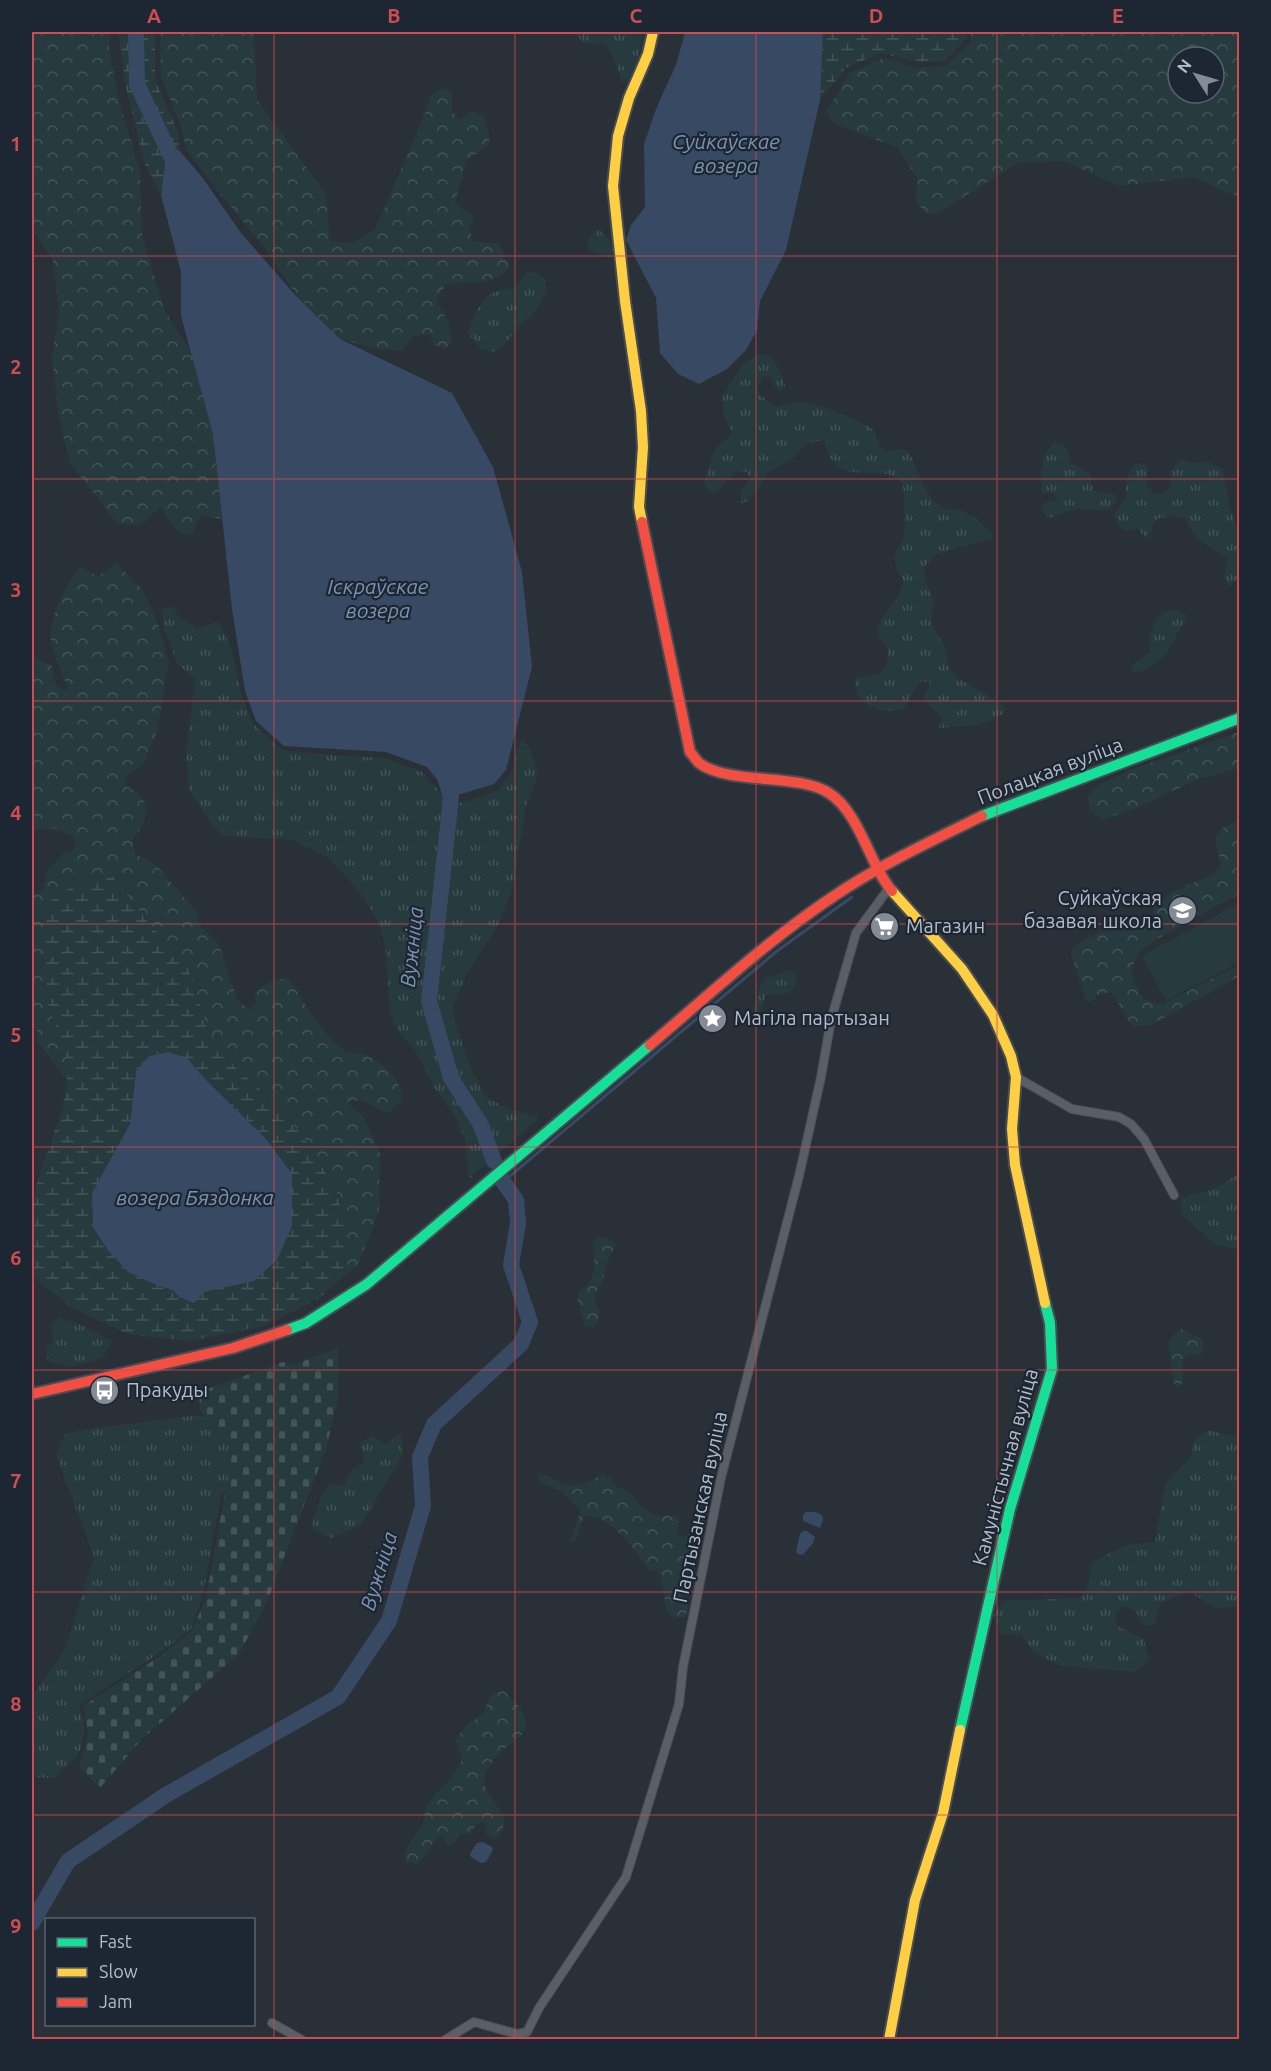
<svg xmlns="http://www.w3.org/2000/svg" width="1271" height="2071" viewBox="0 0 1271 2071" font-family="Ubuntu,sans-serif">
<defs>
<pattern id="grass-tufts" width="24" height="20" patternUnits="userSpaceOnUse" patternTransform="scale(1.5)"><rect width="24" height="20" fill="#273a3e"/><path d="M3 7l-1-3M5 7V3M7 7l1-3M15 17l-1-3M17 17v-4M19 17l1-3" fill="none" stroke="#445559"/></pattern>
<pattern id="forest-crowns" width="20" height="18" patternUnits="userSpaceOnUse" patternTransform="scale(1.5)"><rect width="20" height="18" fill="#273a3e"/><path d="M2 6a3 3 0 1 1 6 0M12 15a3 3 0 1 1 6 0" fill="none" stroke="#445559"/></pattern>
<pattern id="wetland-marsh" width="20" height="14" patternUnits="userSpaceOnUse" patternTransform="scale(1.5)"><rect width="20" height="14" fill="#273a3e"/><path d="M1 5h8M5 5V1M11 12h8M15 12V8" fill="none" stroke="#445559"/></pattern>
<pattern id="cemetery-stones" width="16" height="16" patternUnits="userSpaceOnUse" patternTransform="scale(1.5)"><rect width="16" height="16" fill="#273a3e"/><path d="M2 7V4a2 2 0 0 1 4 0v3zM10 15v-3a2 2 0 0 1 4 0v3z" fill="#445559"/></pattern>
</defs>
<rect width="100%" height="100%" fill="#2a3038"/>
<!-- grass -->
<g fill="url(#grass-tufts)">
<polygon points="575,32 643,32 635,70 627,81 621,81 611,52 604,44 583,43"/>
<polygon points="599,229 612,243 613,253 609,258 590,251 587,242 592,234"/>
<path d="M 536,272 L 545,280 L 546,292 L 535,312 L 522,323 L 502,348 L 493,352 L 481,349 L 468,333 C 476,309 486,286 515,289 L 526,273 Z"/>
<path d="M 760,354 L 769,356 L 777,366 L 786,387 L 780,392 L 775,387 L 770,377 L 764,377 L 757,386 L 762,396 L 772,406 C 783,407 790,402 800,402 C 816,403 859,419 872,429 C 877,433 878,439 879,446 L 887,451 L 898,449 L 907,450 C 918,466 921,487 934,501 C 945,513 953,507 965,512 C 974,516 984,526 992,532 L 992,539 L 937,554 L 924,567 L 927,585 L 934,601 L 931,615 L 933,628 L 946,649 L 948,666 L 957,678 L 1001,703 L 1006,710 C 991,727 961,726 940,728 L 938,725 L 942,719 C 936,709 929,709 923,696 L 930,685 L 929,681 L 920,682 L 903,710 C 879,713 854,708 855,678 L 878,674 L 887,666 L 888,648 L 879,638 L 877,626 L 899,595 L 903,580 C 898,571 891,560 897,550 C 899,546 903,542 904,538 C 905,531 905,487 902,483 C 885,462 850,484 833,461 C 828,455 826,447 823,440 L 808,443 L 791,460 L 767,473 L 756,492 L 748,501 L 741,503 L 741,491 L 750,478 L 747,472 L 736,471 L 716,493 L 709,492 L 704,484 C 708,471 711,457 718,446 C 723,440 729,439 732,432 L 724,416 L 723,395 L 744,363 Z"/>
<path d="M 1054,443 L 1064,445 L 1069,452 L 1069,462 L 1090,474 L 1093,490 L 1116,495 L 1116,501 L 1108,510 L 1075,509 L 1049,518 L 1042,512 L 1043,504 L 1059,499 L 1053,493 L 1041,493 C 1041,474 1040,456 1054,443 Z"/>
<path d="M 1180,460 L 1194,463 L 1207,462 L 1222,468 L 1232,514 L 1239,533 L 1239,577 L 1230,586 L 1224,578 L 1228,558 C 1211,548 1193,541 1187,520 C 1176,514 1166,516 1155,520 L 1151,528 L 1153,531 L 1147,539 L 1137,528 L 1126,531 L 1119,526 L 1114,515 C 1118,509 1123,503 1125,497 C 1127,483 1126,473 1135,463 L 1145,464 L 1147,469 L 1146,484 L 1155,494 L 1165,493 L 1169,487 L 1171,471 Z"/>
<polygon points="172,606 180,618 198,628 219,622 232,650 241,693 252,723 282,750 330,755 385,758 422,772 444,797 462,803 499,790 513,770 517,749 522,739 531,751 538,775 526,806 513,887 499,924 467,973 452,1010 468,1061 485,1096 502,1106 539,1118 469,1179 465,1140 454,1114 433,1086 417,1053 397,1031 390,1011 385,943 375,916 363,896 330,859 293,840 224,836 212,825 189,790 186,753 195,679 177,663 164,628 162,609"/>
<path d="M 1177,610 L 1185,615 L 1186,620 C 1170,640 1177,650 1152,665 C 1146,669 1142,672 1134,672 L 1131,665 L 1151,652 C 1146,635 1152,625 1164,612 Z"/>
<path d="M 788,970 L 795,974 L 797,979 C 790,1003 781,989 765,996 L 762,1009 L 757,1015 L 753,1014 L 759,987 L 765,979 Z"/>
<polygon points="1239,1173 1239,1250 1216,1245 1182,1215 1181,1197 1215,1189"/>
<polygon points="59,1318 79,1324 112,1341 103,1358 70,1367 48,1361 46,1348 53,1342 52,1324"/>
<polygon points="192,1416 220,1417 242,1462 234,1487 221,1494 203,1596 191,1629 164,1650 79,1705 85,1729 79,1754 55,1778 32,1777 32,1697 65,1649 94,1557 56,1455 65,1434 94,1428"/>
<polygon points="1207,1430 1232,1436 1239,1433 1239,1607 1216,1608 1188,1591 1161,1603 1154,1625 1145,1626 1136,1612 1125,1606 1115,1613 1117,1626 1144,1639 1149,1660 1135,1672 1062,1666 1034,1653 1022,1635 1001,1634 993,1616 1003,1601 1080,1598 1087,1586 1094,1561 1126,1545 1155,1542 1165,1484 1191,1457 1194,1440"/>
<polygon points="401,1433 403,1454 361,1525 331,1538 311,1529 322,1492 332,1484 344,1486 352,1469 364,1464 360,1442 371,1436 386,1444"/>
</g>
<!-- forest -->
<g fill="url(#forest-crowns)" fill-rule="evenodd">
<polygon points="32,32 110,32 109,49 118,97 140,172 142,235 164,309 193,356 213,434 222,519 200,516 191,536 175,530 161,507 140,525 118,524 70,463 59,418 52,359 59,310 53,260 32,229"/>
<polygon points="160,32 254,32 257,100 326,194 330,241 352,243 375,230 425,113 431,94 446,88 452,93 452,111 459,120 473,111 483,116 490,137 487,146 466,161 455,204 474,216 470,227 472,241 499,244 510,266 501,276 481,282 446,284 436,300 449,324 452,341 445,349 435,345 429,335 413,336 402,351 379,349 340,339 297,296 265,248 212,184 186,149 181,126 161,78"/>
<path d="M 970,32 L 1239,32 L 1239,196 L 1228,193 L 1194,177 L 1119,186 L 1064,161 L 1018,163 L 940,212 L 926,214 L 916,201 L 917,178 L 898,148 L 833,123 L 827,111 L 849,73 L 884,58 L 916,68 L 946,66 L 971,42 ZM 1178,57 L 1214,57 L 1214,93 L 1178,93 Z"/>
<path d="M 116,563 L 142,589 L 157,621 L 169,661 L 157,731 L 143,765 L 127,775 L 124,784 C 154,803 151,814 132,840 L 136,854 L 157,866 L 196,911 L 201,927 L 219,945 L 237,1000 L 250,1010 L 256,1004 L 255,993 C 264,984 277,977 289,979 C 304,1002 321,1033 343,1050 C 349,1054 359,1052 366,1055 C 383,1064 403,1080 402,1100 L 388,1114 L 362,1100 L 347,1102 L 363,1116 L 380,1153 L 379,1212 L 358,1265 L 343,1277 L 347,1233 L 337,1192 L 312,1149 L 281,1108 L 233,1065 L 207,1028 L 188,968 L 148,922 L 113,877 L 41,941 L 47,1000 L 69,1068 L 67,1081 L 37,1041 L 37,1031 L 32,1026 L 32,893 L 38,893 L 43,889 L 46,873 L 64,852 L 72,851 L 76,843 L 73,836 L 53,828 L 32,830 L 32,659 L 34,657 L 52,666 L 56,686 L 69,691 C 63,675 54,658 51,641 C 48,619 66,583 81,567 L 98,577 Z"/>
<polygon points="1239,732 1239,768 1196,780 1139,807 1102,820 1090,810 1087,797 1100,784 1133,769"/>
<path d="M 1239,820 L 1239,894 L 1157,939 L 1139,952 L 1131,969 C 1138,990 1138,1001 1162,1004 L 1239,965 L 1239,976 L 1151,1025 L 1135,1027 C 1122,1017 1122,1004 1111,992 L 1098,995 L 1092,1001 L 1086,1000 L 1070,951 L 1080,942 L 1118,924 L 1146,921 L 1153,914 L 1154,907 L 1172,892 L 1214,874 L 1221,865 L 1215,838 L 1224,827 Z"/>
<path d="M 605,1237 L 613,1241 L 616,1246 C 604,1263 607,1265 602,1282 C 600,1287 596,1291 595,1296 C 593,1310 607,1312 593,1327 L 585,1326 C 580,1316 583,1308 577,1299 L 579,1291 C 599,1281 594,1260 593,1242 L 597,1238 Z"/>
<polygon points="1182,1329 1202,1339 1204,1346 1201,1354 1187,1356 1183,1360 1183,1383 1178,1387 1174,1385 1168,1344 1173,1335"/>
<path d="M 602,1474 L 609,1477 L 619,1488 L 628,1491 L 642,1507 L 653,1515 L 675,1516 L 679,1521 L 677,1533 L 680,1537 L 687,1536 L 701,1518 L 706,1519 L 706,1526 L 691,1563 L 694,1578 L 689,1584 L 682,1584 L 678,1587 L 679,1592 L 685,1598 L 689,1607 L 685,1617 L 677,1618 L 668,1614 C 662,1599 667,1584 656,1570 L 652,1571 C 643,1566 641,1557 634,1549 C 623,1537 602,1511 584,1517 C 580,1525 579,1536 574,1542 L 570,1541 L 581,1510 L 561,1491 L 540,1483 L 538,1479 L 541,1475 C 547,1475 549,1477 555,1480 C 572,1489 586,1485 602,1474 Z"/>
<path d="M 504,1691 C 515,1701 535,1720 522,1734 C 519,1738 514,1739 511,1743 C 500,1752 481,1770 485,1786 C 488,1797 500,1807 505,1818 C 503,1827 503,1835 494,1839 L 485,1833 L 486,1825 L 482,1821 L 476,1824 C 472,1833 471,1834 461,1834 L 450,1846 L 446,1844 L 444,1837 L 439,1837 C 429,1845 427,1856 417,1864 L 406,1863 C 401,1846 418,1837 423,1822 C 425,1818 424,1812 426,1808 C 434,1789 455,1781 462,1759 L 455,1741 L 465,1727 L 483,1713 L 491,1696 L 496,1692 Z"/>
</g>
<!-- wetland -->
<g fill="url(#wetland-marsh)" fill-rule="evenodd">
<polygon points="118,32 155,32 155,80 179,135 179,150 167,150 161,195 144,162 126,87"/>
<polygon points="823,32 965,32 966,39 944,62 918,62 881,53 846,68 820,100"/>
<path d="M 113,877 L 148,922 L 188,968 L 207,1028 L 233,1065 L 281,1108 L 312,1149 L 337,1192 L 347,1233 L 343,1277 L 318,1299 L 263,1326 L 192,1341 L 130,1335 L 72,1308 L 34,1278 L 32,1269 L 32,1207 L 39,1175 L 62,1110 L 69,1068 L 47,1000 L 41,941 L 48,903 L 80,881 ZM 149,1056 L 187,1058 L 207,1081 L 267,1140 L 225,1286 L 179,1297 L 174,1290 L 159,1286 L 118,1148 L 130,1124 L 136,1071 Z"/>
</g>
<!-- cemetery -->
<polygon fill="url(#cemetery-stones)" points="338,1348 338,1399 326,1449 266,1604 239,1654 142,1739 100,1788 79,1767 88,1736 83,1706 165,1653 192,1631 206,1597 234,1445 200,1411 199,1392 283,1362 296,1364"/>
<!-- pitch -->
<polygon fill="#273a3e" points="1239,903 1239,962 1166,1001 1142,956"/>
<!-- water -->
<g fill="#384963">
<polygon points="685,32 823,32 820,100 786,250 760,301 757,330 746,350 727,369 699,384 678,374 660,353 656,298 626,240 631,225 645,207 644,144 656,109 677,62"/>
<polygon points="167,150 179,150 202,177 241,233 296,296 340,339 452,393 493,467 522,572 532,667 506,770 494,784 451,797 427,767 386,752 284,746 256,721 245,691 232,609 213,434 181,316 181,272 161,195"/>
<polygon points="169,1052 187,1058 207,1081 267,1140 292,1174 292,1226 277,1260 254,1281 204,1292 194,1303 179,1297 173,1290 159,1286 128,1272 107,1249 93,1227 92,1193 130,1124 136,1071 149,1056"/>
<polygon points="806,1512 816,1512 822,1515 823,1519 820,1528 803,1521 803,1515"/>
<polygon points="803,1531 807,1531 815,1537 813,1543 803,1555 798,1554 796,1551 800,1534"/>
<polygon points="483,1842 492,1847 493,1850 486,1862 481,1863 471,1857 470,1854 477,1843"/>
</g>
<g fill="none" stroke-linecap="round" stroke-linejoin="round">
<!-- stream -->
<polyline stroke="#384963" stroke-width="3" points="503,1182 777,951 852,897"/>
<!-- river -->
<g stroke="#384963" stroke-width="16">
<polyline points="136,32 137,84 177,169"/>
<polyline points="445,777 451,797 429,1001 451,1078 481,1125 494,1161"/>
<polyline points="32,1923 68,1861 166,1795 338,1697 389,1621 423,1506 420,1457 434,1424 521,1344 530,1322 511,1265 518,1223 516,1200 502,1180"/>
</g>
<defs>
<g id="street">
<polyline points="1016,1077 1072,1109 1119,1117 1131,1124 1144,1139 1174,1195"/>
<polyline points="272,2023 302,2040"/>
<polyline points="445,2040 474,2022 517,2034 527,2032 539,2008 626,1877 679,1704 683,1667 721,1478 799,1176 821,1077 831,1020 856,933 889,888"/>
</g>
<g id="fast">
<polyline points="982,816 1240,718"/>
<polyline points="287,1330 306,1323 367,1284 650,1045"/>
<polyline points="960,1730 1010,1509 1052,1369 1050,1323 1045,1303"/>
</g>
<g id="slow">
<polyline points="642,522 639,507 643,447 641,411 625,301 613,186 618,136 629,98 648,54 653,32"/>
<polyline points="892,891 962,969 993,1015 1011,1056 1016,1077 1012,1129 1015,1165 1045,1303"/>
<polyline points="889,2040 915,1900 943,1813 960,1730"/>
</g>
<g id="jam">
<path d="M 642,522 L 690,752 C 693,755 696,760 699,763 C 728,785 798,773 829,793 C 860,813 870,866 892,891"/>
<path d="M 650,1045 C 710,994 768,940 834,896 C 880,865 933,840 982,816"/>
<polyline points="32,1394 233,1348 287,1330"/>
</g>
</defs>
<!-- street casing -->
<use href="#street" stroke="#484c53" stroke-width="10"/>
<!-- fast casing -->
<use href="#fast" stroke="#484c53" stroke-width="14"/>
<!-- slow casing -->
<use href="#slow" stroke="#484c53" stroke-width="14"/>
<!-- jam casing -->
<use href="#jam" stroke="#484c53" stroke-width="14"/>
<!-- street -->
<use href="#street" stroke="#5a5e66" stroke-width="8"/>
<!-- fast -->
<use href="#fast" stroke="#16e098" stroke-width="10"/>
<!-- slow -->
<use href="#slow" stroke="#ffcf43" stroke-width="10"/>
<!-- jam -->
<use href="#jam" stroke="#f24e42" stroke-width="10"/>
</g>
<!-- grid -->
<path fill="none" stroke="#ce4d50" stroke-width="1.5" stroke-opacity="0.55" d="M 274,32 L 274,2040M 515,32 L 515,2040M 756,32 L 756,2040M 997,32 L 997,2040M 32,256 L 1240,256M 32,479 L 1240,479M 32,701 L 1240,701M 32,924 L 1240,924M 32,1147 L 1240,1147M 32,1370 L 1240,1370M 32,1592 L 1240,1592M 32,1815 L 1240,1815"/>
<!-- icons -->
<defs>
<symbol id="school-disc" viewBox="-11 -11 22 22"><circle r="9.5" fill="#848b96" stroke="#1d2633"/><path d="M0-5L7-2L0 1L-7-2ZM-4 1L0 2.5L4 1V4Q0 6-4 4Z" fill="#fff"/></symbol>
<symbol id="supermarket-disc" viewBox="-11 -11 22 22"><circle r="9.5" fill="#848b96" stroke="#1d2633"/><path d="M-6-5.5h2.5l.6 2H6L4.5 2H-2.5L-4.4-4H-6ZM-1.5 3.2a1.3 1.3 0 1 0 .1 0ZM3 3.2a1.3 1.3 0 1 0 .1 0Z" fill="#fff"/></symbol>
<symbol id="sight-disc" viewBox="-11 -11 22 22"><circle r="9.5" fill="#848b96" stroke="#1d2633"/><path d="M0-6L1.8-2.2L6-1.7L2.9 1.2L3.7 5.4L0 3.3L-3.7 5.4L-2.9 1.2L-6-1.7L-1.8-2.2Z" fill="#fff"/></symbol>
<symbol id="bus-disc" viewBox="-11 -11 22 22"><circle r="9.5" fill="#848b96" stroke="#1d2633"/><path d="M-5-6H5V4H4V6H2V4H-2V6H-4V4H-5ZM-3.5-4V0h7V-4ZM-3.5 1.2v1.5H-2V1.2ZM2 1.2v1.5H3.5V1.2Z" fill="#fff"/></symbol>
</defs>
<g fill-rule="evenodd">
<use href="#school-disc" x="1166" y="894" width="33" height="33"/>
<use href="#supermarket-disc" x="868" y="910" width="33" height="33"/>
<use href="#sight-disc" x="696" y="1002" width="33" height="33"/>
<use href="#bus-disc" x="88" y="1374" width="33" height="33"/>
</g>
<g text-anchor="middle" stroke-width="4.5" stroke-linejoin="round" paint-order="stroke">
<!-- street labels -->
<g font-size="20" fill="#b4bcc9" stroke="#1d2633">
<text transform="translate(1050 771) rotate(-21)" y="7">Полацкая вуліца</text>
<text transform="translate(1005 1467) rotate(-75)" y="7">Камуністычная вуліца</text>
<text transform="translate(700 1507) rotate(-78)" y="7">Партызанская вуліца</text>
</g>
<!-- poi labels -->
<g font-size="20" fill="#b4bcc9" stroke="#1d2633" text-anchor="start">
<text x="1162" y="905" text-anchor="end">Суйкаўская<tspan x="1162" dy="23">базавая школа</tspan></text>
<text x="906" y="933">Магазин</text>
<text x="734" y="1025">Магіла партызан</text>
<text x="126" y="1397">Пракуды</text>
</g>
<!-- water labels -->
<g font-size="21" font-style="italic" fill="#7c92b1" stroke="#1d2633">
<text x="726" y="149">Суйкаўскае<tspan x="726" dy="24">возера</tspan></text>
<text x="378" y="594">Іскраўскае<tspan x="378" dy="24">возера</tspan></text>
<text transform="translate(412 947) rotate(-84)" y="7">Вужніца</text>
<text x="195" y="1205">возера Бяздонка</text>
<text transform="translate(379 1571) rotate(-73)" y="7">Вужніца</text>
</g>
</g>
<!-- border -->
<rect width="1271" height="2071" fill="none" stroke="#1d2633" stroke-width="66"/>
<!-- legend -->
<rect x="45" y="1918" width="210" height="108" fill="#1d2633" stroke="#59626f" stroke-width="1.5"/>
<rect x="57" y="1938" width="30" height="9" fill="#16e098" stroke="#59626f" stroke-width="1.5"/>
<text x="99" y="1948" font-size="18" fill="#b4bcc9">Fast</text>
<rect x="57" y="1968" width="30" height="9" fill="#ffcf43" stroke="#59626f" stroke-width="1.5"/>
<text x="99" y="1978" font-size="18" fill="#b4bcc9">Slow</text>
<rect x="57" y="1998" width="30" height="9" fill="#f24e42" stroke="#59626f" stroke-width="1.5"/>
<text x="99" y="2008" font-size="18" fill="#b4bcc9">Jam</text>
<!-- north arrow -->
<g transform="translate(1196 75) rotate(307)"><circle r="28" fill="#1d2633" stroke="#59626f" stroke-width="1.5"/>
<path d="M0-4.5L10 22L0 15L-10 22Z" fill="#848b96"/>
<text y="-9" font-size="16" font-weight="bold" text-anchor="middle" fill="#b4bcc9">N</text>
</g>
<rect x="33" y="33" width="1205" height="2005" fill="none" stroke="#ce4d50" stroke-width="2"/>
<g font-size="20" text-anchor="middle" font-weight="bold" fill="#ce4d50">
<text x="154" y="23">A</text>
<text x="394" y="23">B</text>
<text x="636" y="23">C</text>
<text x="876" y="23">D</text>
<text x="1118" y="23">E</text>
<text x="16" y="151">1</text>
<text x="16" y="374">2</text>
<text x="16" y="597">3</text>
<text x="16" y="820">4</text>
<text x="16" y="1042">5</text>
<text x="16" y="1265">6</text>
<text x="16" y="1488">7</text>
<text x="16" y="1711">8</text>
<text x="16" y="1933">9</text>
</g>
</svg>
